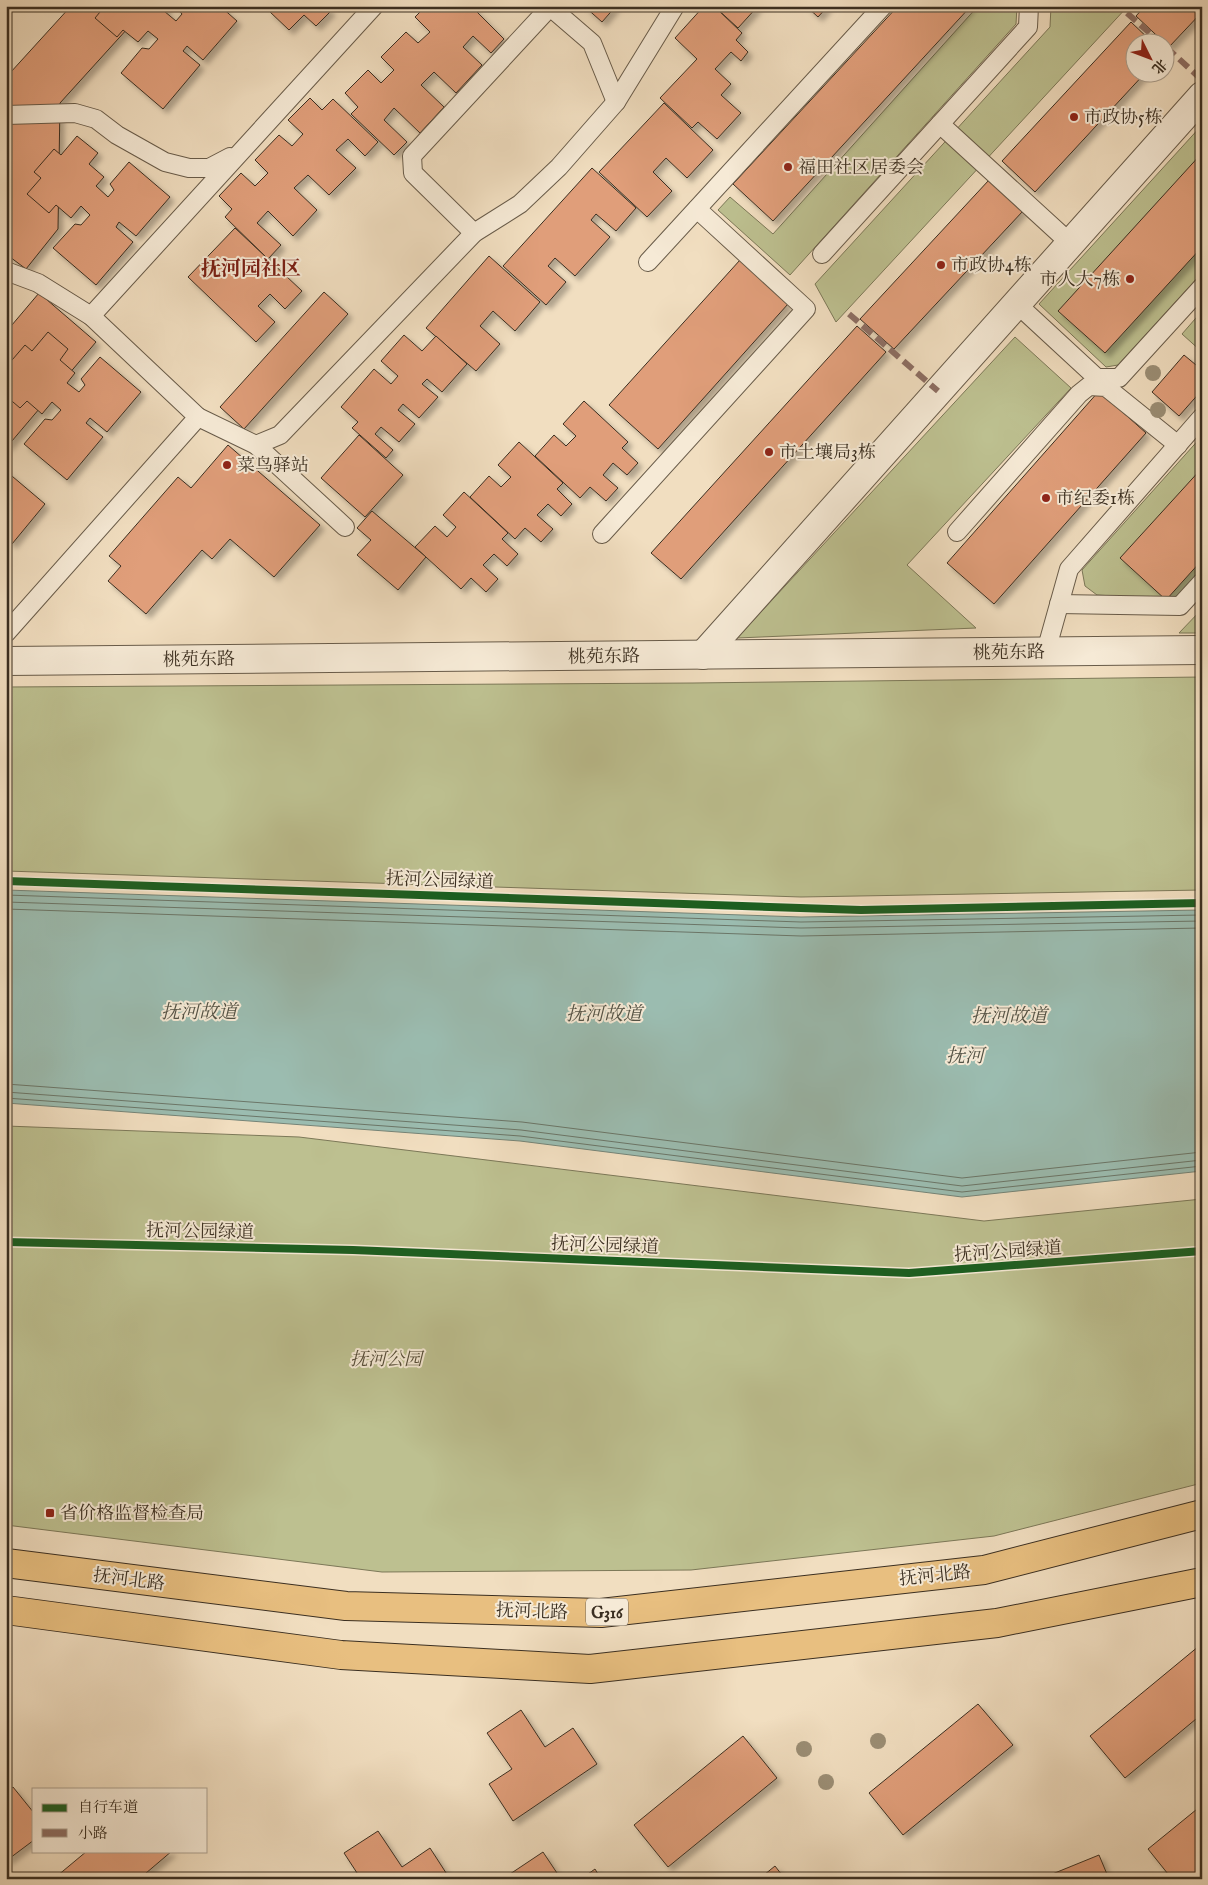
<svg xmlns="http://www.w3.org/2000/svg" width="1208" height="1885" viewBox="0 0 1208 1885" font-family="'IM FELL English','Noto Serif SC',serif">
<defs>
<filter id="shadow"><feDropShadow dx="4.5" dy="4.5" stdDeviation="2.5" flood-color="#0004"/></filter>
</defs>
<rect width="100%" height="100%" fill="#f1dec0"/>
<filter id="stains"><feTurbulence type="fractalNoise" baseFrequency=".004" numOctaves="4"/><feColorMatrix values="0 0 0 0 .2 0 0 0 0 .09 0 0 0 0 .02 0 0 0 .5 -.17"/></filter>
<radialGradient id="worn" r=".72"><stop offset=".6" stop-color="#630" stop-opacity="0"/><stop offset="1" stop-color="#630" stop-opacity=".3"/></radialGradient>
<!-- green -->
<g fill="#bdc090" stroke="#7c7858">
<polygon points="978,6 1017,6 1016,24 790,275 718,210 730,197 773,234"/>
<polygon points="1051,6 1128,6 836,322 815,284 1050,27"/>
<polygon points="1202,125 1202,273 1118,365 1106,367 1039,304"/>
<polygon points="1202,311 1202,352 1182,334"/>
<polygon points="1015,337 1071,388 907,565 976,628 737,638"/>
<polygon points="1202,436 1202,572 1176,600 1097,595 1085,586 1082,570"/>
<polygon points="1202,609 1202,633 1179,633"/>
<polygon points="1202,677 1202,890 801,897 6,871 6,687 693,683"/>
<polygon points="6,1126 299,1137 984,1221 1202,1199 1202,1483 994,1536 691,1570 382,1572 6,1525"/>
</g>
<!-- water -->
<polygon fill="#9bbcb0" stroke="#758477" points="6,890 801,917 1202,910 1202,1171 962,1197 520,1141 6,1103"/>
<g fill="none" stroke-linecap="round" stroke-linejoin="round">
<!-- shore -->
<g stroke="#6b7668" stroke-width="1">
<polyline points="6,895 801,922 1202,915"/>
<polyline points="6,902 801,928 1202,921"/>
<polyline points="6,909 801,936 1202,928"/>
<polyline points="6,1084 522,1122 962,1178 1202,1152"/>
<polyline points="6,1092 521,1130 962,1186 1202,1160"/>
<polyline points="6,1098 520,1136 962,1192 1202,1166"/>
</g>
</g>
<!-- building -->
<g fill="#e09e7a" stroke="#3b2f21" filter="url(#shadow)">
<polygon points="71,6 148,6 60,103 58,229 26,269 6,254 10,73"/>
<polygon points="105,6 168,6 164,11 176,21 182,14 177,8 179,6 220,6 237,21 203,60 187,46 183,51 200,65 163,109 121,73 142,48 149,49 158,39 148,31 138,42 123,30 117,37 95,18"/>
<polygon points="273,6 325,6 331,11 316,26 304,15 289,30 269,11"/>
<polygon points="426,6 471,6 504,39 491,53 473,36 463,47 482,65 456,93 434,72 421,85 444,107 420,133 394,108 384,120 407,142 394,155 351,114 358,107 345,93 368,70 381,83 394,70 381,57 406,32 418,43 430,32 415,17"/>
<polygon points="584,6 616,6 602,22"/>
<polygon points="704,6 714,6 742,33 736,40 748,52 741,61 731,52 715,69 731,84 721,95 741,113 717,139 698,122 692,128 660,98 697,59 675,38"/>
<polygon points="714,6 758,6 738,28"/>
<polygon points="806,6 828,6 818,17"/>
<polygon points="898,6 971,6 773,221 733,184"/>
<polygon points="1145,6 1202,6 1202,12 1169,47 1136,16"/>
<polygon points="1131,22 1152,42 1136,42 1136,72 1146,72 1035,192 1002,161"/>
<polygon points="310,98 322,110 333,99 378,142 365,156 348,139 336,150 356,168 329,195 308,175 294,188 317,210 293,236 268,211 257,223 281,245 268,259 225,217 232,209 219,196 241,173 255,186 268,173 255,160 279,135 292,146 303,134 288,120"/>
<polygon points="664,103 713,150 687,178 666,158 653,172 672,191 647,217 599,172"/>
<polygon points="77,136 98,153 89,164 104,177 96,186 108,197 114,190 110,184 129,162 170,197 136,236 119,222 116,227 133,242 96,285 53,248 75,224 81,225 90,215 81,206 71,218 56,205 49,213 27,194 41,178 34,172 54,149 61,155"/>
<polygon points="1202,153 1202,247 1105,353 1058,311"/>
<polygon points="592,168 636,208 616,231 596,214 591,220 610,237 575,276 555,258 548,266 566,282 546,305 503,266"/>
<polygon points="989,180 1023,211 894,349 860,319"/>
<polygon points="235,228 302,291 285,309 270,294 258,306 275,322 256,342 188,277"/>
<polygon points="489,256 540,302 515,331 493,311 480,326 500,344 476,371 426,328"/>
<polygon points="740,260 788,304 658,449 609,405"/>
<polygon points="324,292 348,314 244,429 220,407"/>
<polygon points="39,293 96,342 6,448 6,332"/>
<polygon points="857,326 886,352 681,579 651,553"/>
<polygon points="48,332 68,349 60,360 75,373 67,383 79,392 85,385 81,379 100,357 141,392 107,432 90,418 86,423 103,437 67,480 24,444 45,419 52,420 61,410 52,402 42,414 27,401 20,408 6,396 6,380 11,374 6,367 25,345 32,351"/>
<polygon points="404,335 422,351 436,336 467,364 442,392 427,379 422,384 438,397 419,418 403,404 398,410 415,424 399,442 381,427 375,434 393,450 386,458 352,428 358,422 341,407 374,369 391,384 398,376 381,361"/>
<polygon points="1184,355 1202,370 1202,390 1179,416 1152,392"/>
<polygon points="1099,391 1146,433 994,604 947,563"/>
<polygon points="584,401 628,442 622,448 638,463 627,475 613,463 603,475 618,488 606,501 590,487 580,498 535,456 554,435 566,446 576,436 563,424"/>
<polygon points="359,435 403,475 365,517 321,478"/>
<polygon points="519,442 563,483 557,489 572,504 561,516 548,504 537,515 553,529 541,542 525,528 515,539 470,497 489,476 501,487 511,477 498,465"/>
<polygon points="228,445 320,525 274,577 230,539 212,559 202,550 146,614 108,581 121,566 109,556 178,477 191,488"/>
<polygon points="1202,468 1202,560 1166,600 1120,558"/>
<polygon points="6,471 45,504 12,544 6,538"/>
<polygon points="464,492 508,533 502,539 518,554 507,566 494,554 483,565 498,579 486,592 471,578 461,589 415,547 435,526 447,537 456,527 443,515"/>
<polygon points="372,511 426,557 398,590 357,555 371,540 357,528"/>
<polygon points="1199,1646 1202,1650 1202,1714 1125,1778 1090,1736"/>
<polygon points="978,1704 1013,1745 903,1835 869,1793"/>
<polygon points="521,1710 545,1747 573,1728 597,1764 513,1821 489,1784 512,1769 487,1733"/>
<polygon points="743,1736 777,1778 668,1867 634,1825"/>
<polygon points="13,1787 34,1813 34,1840 6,1861 6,1792"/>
<polygon points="1202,1805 1202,1875 1198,1879 1172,1879 1148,1849"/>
<polygon points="378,1831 402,1867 430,1848 450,1879 361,1879 344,1853"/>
<polygon points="87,1851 172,1851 139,1879 60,1879 57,1876"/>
<polygon points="543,1852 561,1879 513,1879 510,1874"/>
<polygon points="1099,1855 1109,1879 1040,1879"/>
<polygon points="775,1866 785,1879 759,1879"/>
<polygon points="595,1869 601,1879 581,1879"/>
</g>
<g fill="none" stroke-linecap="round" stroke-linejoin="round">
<defs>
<g id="service">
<polyline points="549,6 592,43 616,102"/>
<polyline points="6,115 75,113 96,119 117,135 165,162 189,168 209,168 230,157"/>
<polyline points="940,124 1070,243"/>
<polyline points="474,233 413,173 412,156 550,7"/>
<polyline points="822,254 1028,27 1029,6"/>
<polyline points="648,262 883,6"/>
<polyline points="6,271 38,283 91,316 198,417 6,633"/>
<polyline points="1017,304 1097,378 1119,378 1202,287"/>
<polyline points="91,316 374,6"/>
<polyline points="198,417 256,445 280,435 474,233 520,204 559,167 616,102 675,6"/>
<polyline points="256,445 345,527"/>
<polyline points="957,532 1079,394 1089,386 1106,387 1178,445"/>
<polyline points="602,534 806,309 697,209"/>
<polyline points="1059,604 1180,606 1202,582"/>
<polyline points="1046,651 1069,569 1202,417"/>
</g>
<g id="minor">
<polyline points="703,655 1202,96"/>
<polyline points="6,661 1202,650"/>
</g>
<g id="primary">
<polyline points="6,1563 346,1606 601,1613 984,1570 1202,1514"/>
<polyline points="6,1610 341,1655 590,1669 997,1623 1202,1582"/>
</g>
</defs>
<!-- service casing -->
<use href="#service" stroke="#685b49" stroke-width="20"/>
<!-- minor casing -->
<use href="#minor" stroke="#685b49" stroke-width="30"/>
<!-- primary casing -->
<use href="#primary" stroke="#3b2f21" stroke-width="30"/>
<!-- service -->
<use href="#service" stroke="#f6ead6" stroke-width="18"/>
<!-- minor -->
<use href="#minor" stroke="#f6ead6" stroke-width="28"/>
<!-- primary -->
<use href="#primary" stroke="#e8bf80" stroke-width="28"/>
<!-- quiet -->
<g stroke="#8d6e63" stroke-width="6" stroke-dasharray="12 6" stroke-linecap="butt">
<polyline points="1127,13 1160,42"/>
<polyline points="1166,47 1202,80"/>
<polyline points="849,314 938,391"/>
</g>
<defs>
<g id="cycleway">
<polyline points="6,881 861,910 1202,903"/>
<polyline points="6,1242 353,1250 909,1273 1202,1251"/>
</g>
</defs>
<!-- cycleway casing -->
<use href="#cycleway" stroke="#f6ead6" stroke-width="11"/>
<!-- cycleway -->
<use href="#cycleway" stroke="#1b5e20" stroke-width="8"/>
</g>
<!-- trees -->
<g fill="#9b8e75">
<circle cx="1153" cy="373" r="8"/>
<circle cx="1158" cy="410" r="8"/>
<circle cx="878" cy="1741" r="8"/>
<circle cx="804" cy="1749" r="8"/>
<circle cx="826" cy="1782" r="8"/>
</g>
<!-- markers -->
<g fill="#8f2418" stroke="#f6ead6" stroke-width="2">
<circle cx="1074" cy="117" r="5"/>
<circle cx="788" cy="167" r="5"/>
<circle cx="941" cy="265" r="5"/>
<circle cx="1130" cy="279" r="5"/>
<circle cx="769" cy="452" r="5"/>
<circle cx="227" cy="465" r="5"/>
<circle cx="1046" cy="498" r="5"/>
<rect x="45" y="1508" width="10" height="10" rx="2.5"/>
</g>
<g text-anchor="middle" stroke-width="4" stroke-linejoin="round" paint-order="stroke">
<!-- shield labels -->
<rect fill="#f6ead6" stroke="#736757" stroke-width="1" x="586" y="1598.5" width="42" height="27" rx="4"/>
<g font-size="16" font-weight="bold" fill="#3b2f21">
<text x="607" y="1618">G316</text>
</g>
<!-- poi labels -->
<g font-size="18" fill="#3b2f21" stroke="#f6ead6" text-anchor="start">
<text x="1084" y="123">市政协5栋</text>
<text x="798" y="173">福田社区居委会</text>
<text x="951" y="271">市政协4栋</text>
<text x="1120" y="285" text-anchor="end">市人大7栋</text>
<text x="779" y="458">市土壤局3栋</text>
<text x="237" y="471">菜鸟驿站</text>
<text x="1056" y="504">市纪委1栋</text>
<text x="60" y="1519">省价格监督检查局</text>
</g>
<!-- street labels -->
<g font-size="18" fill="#3b2f21" stroke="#f6ead6">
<text transform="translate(1009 652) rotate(-1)" y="6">桃苑东路</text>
<text transform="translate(604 656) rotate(-1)" y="6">桃苑东路</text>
<text transform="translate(199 659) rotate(-1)" y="6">桃苑东路</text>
<text transform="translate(440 880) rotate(2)" y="6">抚河公园绿道</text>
<text transform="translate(200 1231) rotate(1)" y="6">抚河公园绿道</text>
<text transform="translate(605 1245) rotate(2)" y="6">抚河公园绿道</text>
<text transform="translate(1008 1251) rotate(-4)" y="6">抚河公园绿道</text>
<text transform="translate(935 1575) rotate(-6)" y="6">抚河北路</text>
<text transform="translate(129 1579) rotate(7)" y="6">抚河北路</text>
<text transform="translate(532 1611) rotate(2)" y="6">抚河北路</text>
</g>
<!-- park labels -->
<g font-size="18" font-style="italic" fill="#554c37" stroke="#f6ead6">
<text x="386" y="1365">抚河公园</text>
</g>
<!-- water labels -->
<g font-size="19" font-style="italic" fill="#535245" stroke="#f6ead6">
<text x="199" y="1018">抚河故道</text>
<text x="604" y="1020">抚河故道</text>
<text x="1009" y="1022">抚河故道</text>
<text x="965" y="1062">抚河</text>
</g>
<!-- quarter labels -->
<g font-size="20" font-weight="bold" fill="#7a1f14" stroke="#f6ead6">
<text x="251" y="275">抚河园社区</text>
</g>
</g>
<!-- margin -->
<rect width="1208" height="1885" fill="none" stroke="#f1dec0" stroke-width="25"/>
<rect x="8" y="8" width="1193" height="1870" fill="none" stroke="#3b2f21" stroke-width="2.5"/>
<rect x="12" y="12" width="1183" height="1860" fill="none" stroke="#3b2f21"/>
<!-- legend -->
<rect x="32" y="1788" width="175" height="65" fill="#f6ead6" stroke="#ab9f8e"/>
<rect x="42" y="1804" width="25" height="8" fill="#1b5e20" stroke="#ab9f8e"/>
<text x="78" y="1812" font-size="15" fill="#3b2f21">自行车道</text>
<rect x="42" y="1829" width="25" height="8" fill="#8d6e63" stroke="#ab9f8e"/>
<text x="78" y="1838" font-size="15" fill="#3b2f21">小路</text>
<!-- north arrow -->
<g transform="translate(1150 58) rotate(132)"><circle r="24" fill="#f6ead6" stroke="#ab9f8e"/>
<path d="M0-4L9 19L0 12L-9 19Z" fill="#8f2418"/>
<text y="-8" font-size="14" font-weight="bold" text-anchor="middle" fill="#3b2f21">北</text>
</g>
<rect width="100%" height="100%" filter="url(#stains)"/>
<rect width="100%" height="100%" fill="url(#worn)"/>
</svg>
